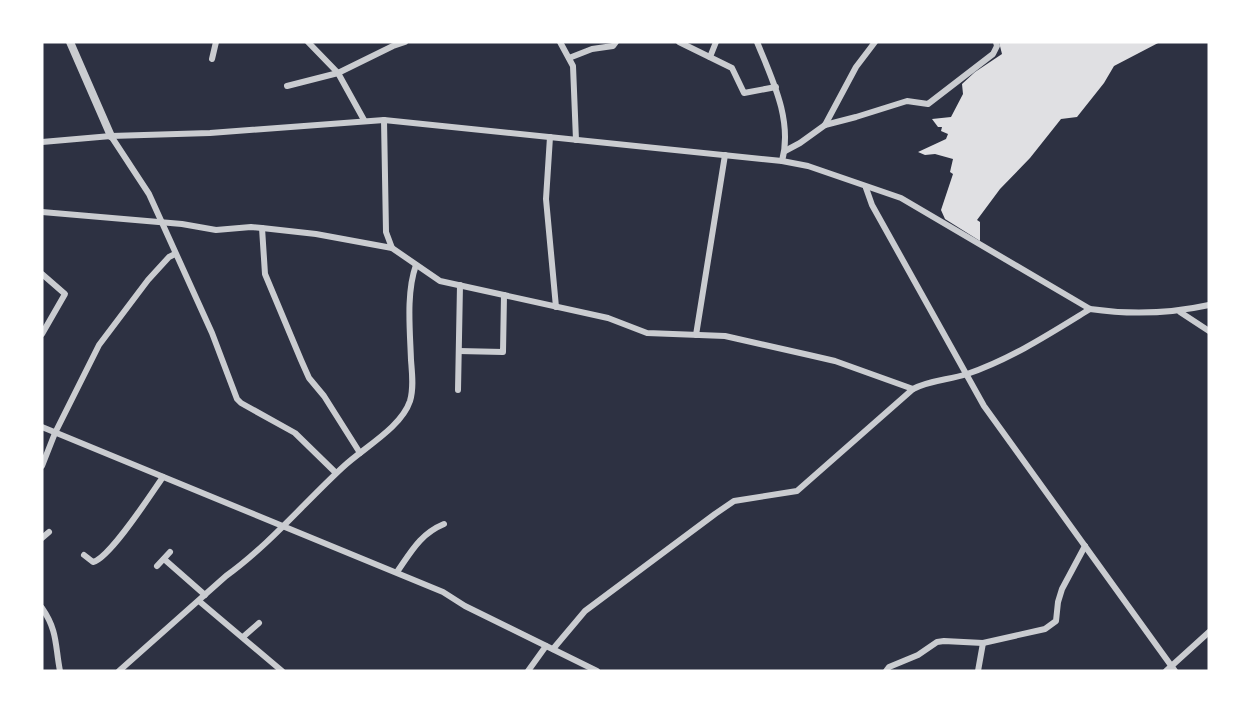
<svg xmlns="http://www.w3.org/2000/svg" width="1251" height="713" viewBox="0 0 1251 713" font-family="'Nunito Sans',sans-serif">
<rect width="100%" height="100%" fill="#2d3142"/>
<!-- building -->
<polygon fill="#e0e0e3" points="999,42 1160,42 1114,66 1104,83 1077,117 1061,119 1030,158 1000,189 977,220 980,222 980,241 945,219 941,210 953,174 950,172 953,159 935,154 925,155 918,152 946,139 948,134 941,131 942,127 938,127 932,119 951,117 963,94 962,84 975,72 1002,54"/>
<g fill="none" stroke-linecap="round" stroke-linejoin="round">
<!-- minor -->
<g stroke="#caccd0" stroke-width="6">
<polyline points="308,42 338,73 364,120"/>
<polyline points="560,42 573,66 576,140"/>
<polyline points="679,42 732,68 744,93 776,87"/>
<path d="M 757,42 C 772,79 793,120 782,161"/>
<polyline points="710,57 716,42"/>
<polyline points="569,58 592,49 613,46 616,42"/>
<polyline points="212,59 216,42"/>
<polyline points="287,86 338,73 393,46 405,42"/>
<polyline points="384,120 386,232 392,248"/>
<polyline points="825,125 856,117 907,101 928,104 993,54 997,46 996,42"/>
<polyline points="111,136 149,194 212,333 237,399 241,403 295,433 336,473"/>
<polyline points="550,137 546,199 556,307"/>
<path d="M 42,142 L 111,136 L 210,133 L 384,120 L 782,161 L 808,166 L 901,198 L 1090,309 C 1131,315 1168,314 1209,305"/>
<polyline points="785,151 800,143 825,125 856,67 875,42"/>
<polyline points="866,188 872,205 984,406 1175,671"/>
<polyline points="42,212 182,224 216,230 251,227 262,228 316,234 392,248 440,281 608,318 647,333 725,336 809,355 835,361 913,389"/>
<polyline points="262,228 265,274 301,360 309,378 324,396 360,453"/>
<polyline points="42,274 65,294 42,334"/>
<polyline points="1180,312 1209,331"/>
<polyline points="696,335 725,155"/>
<polyline points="459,351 503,352 504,295"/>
<polyline points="458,390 460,285"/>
<polyline points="42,427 443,592 465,606 597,671"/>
<polyline points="42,466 55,433 99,345 148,280 169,257 175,254"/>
<polyline points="42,538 49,532"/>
<path d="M 84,555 L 93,562 C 110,558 151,494 163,477"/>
<polyline points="164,559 205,595"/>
<polyline points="157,566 170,552"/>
<path d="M 397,572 C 411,552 420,534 444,524"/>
<polyline points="199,601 282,671"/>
<path d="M 42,608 C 58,631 55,646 60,671"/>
<polyline points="243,637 259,623"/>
<path d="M 553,649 L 585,611 L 715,514 L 734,501 L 797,491 L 913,389 C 930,380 949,380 967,374 C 1011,359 1051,333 1090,309"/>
<path d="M 119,671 L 226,576 C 269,545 304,503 343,467 C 363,448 401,428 410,401 C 414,388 412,373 411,360 C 410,330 406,293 416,265"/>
<polyline points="528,671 546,646"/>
<polyline points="886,671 889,667 918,655 937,642 944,641 983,643 1045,629 1056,621 1058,602 1062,589 1085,546"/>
<polyline points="978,671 983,643"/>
<polyline points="1166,671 1209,632"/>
</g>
<!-- tertiary -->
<polyline stroke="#caccd0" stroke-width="8" points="70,42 111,136"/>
</g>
<!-- border -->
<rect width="1251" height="713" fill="none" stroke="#ffffff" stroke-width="87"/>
</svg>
